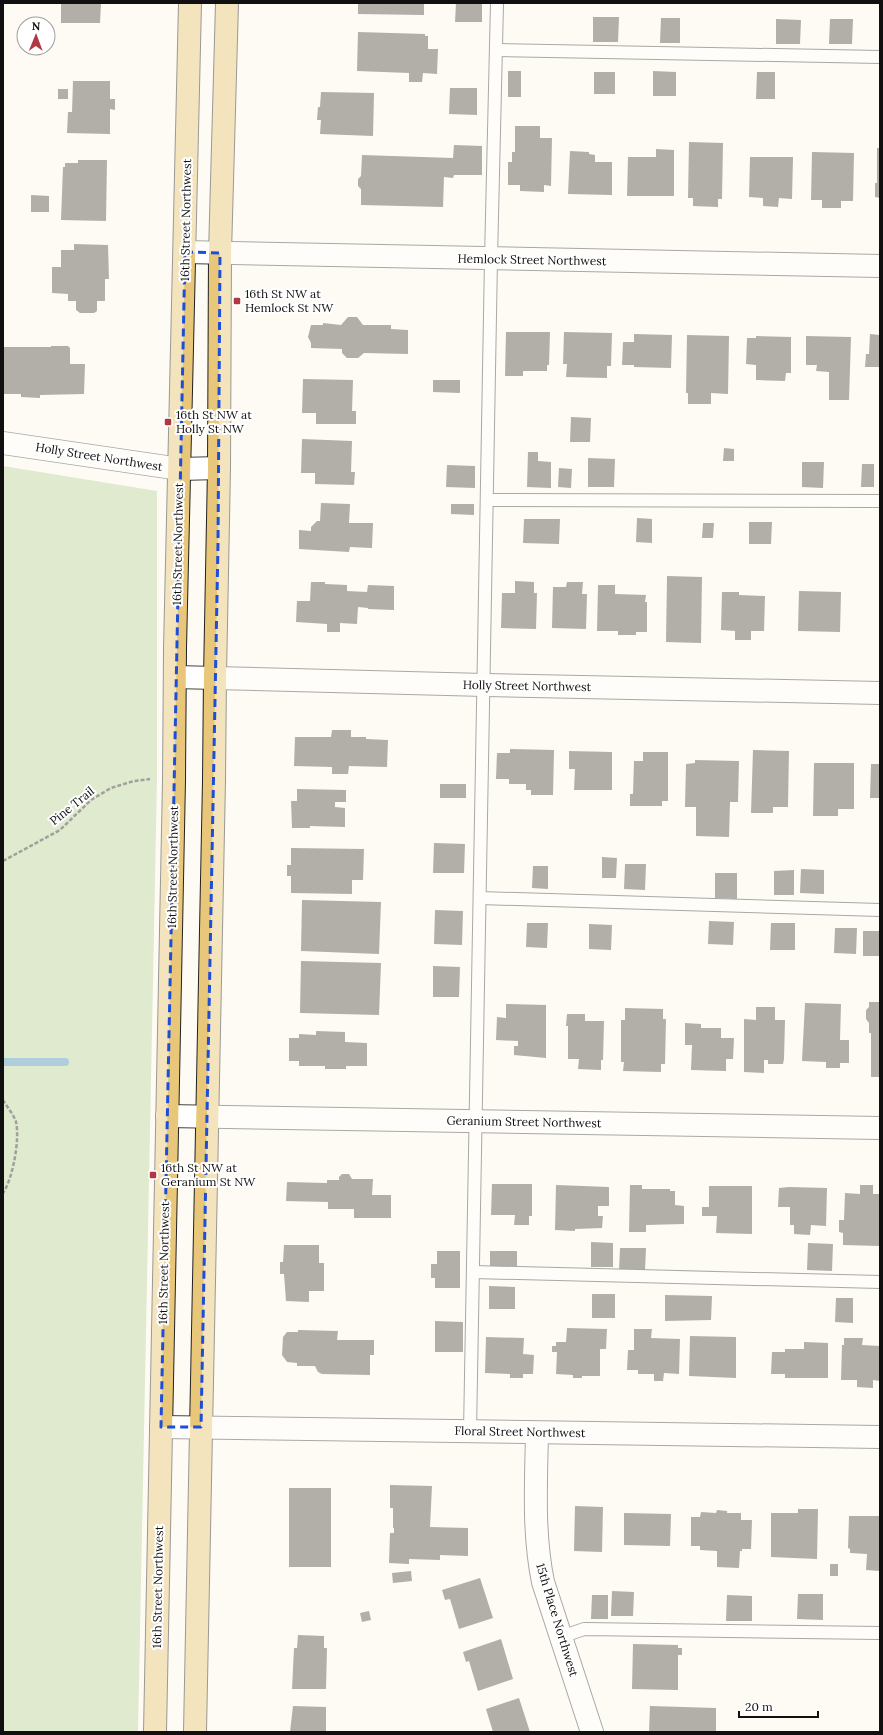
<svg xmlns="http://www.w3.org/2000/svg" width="883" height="1735" viewBox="0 0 883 1735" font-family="Lora,serif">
<rect width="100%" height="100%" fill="#fefbf4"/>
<!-- forest -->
<polygon fill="#bbd4a2" points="3,466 157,491 157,779 138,1732 3,1732"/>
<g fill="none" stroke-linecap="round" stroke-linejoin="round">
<!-- stream -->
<polyline stroke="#4e97bd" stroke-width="8" points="3,1062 65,1062"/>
</g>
<!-- building -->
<g fill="#57514d">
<polygon points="61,3 101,3 100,23 61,23"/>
<polygon points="358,3 424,3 424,15 358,14"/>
<polygon points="456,3 482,3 482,22 455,22"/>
<polygon points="593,17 619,17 618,42 593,42"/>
<polygon points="661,18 680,18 680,43 660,43"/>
<polygon points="776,19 801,20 800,44 776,44"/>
<polygon points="830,19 853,19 852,44 829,44"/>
<polygon points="358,32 425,34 425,36 428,36 428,49 438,49 437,74 423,73 422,82 409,82 409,73 357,71"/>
<rect x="508" y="71" width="13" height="26"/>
<polygon points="653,71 676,72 676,96 653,96"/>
<rect x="594" y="72" width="21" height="22"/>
<polygon points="757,72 775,72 775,99 756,99"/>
<polygon points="73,81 110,81 110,99 115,99 115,110 110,109 110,134 67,133 68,112 72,112"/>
<polygon points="450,88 477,88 477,115 449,114"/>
<rect x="58" y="89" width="10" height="10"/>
<polygon points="321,92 374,93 373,136 320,134 321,120 317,120 318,107 320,107"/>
<polygon points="515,126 540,126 540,138 552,138 551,186 544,185 544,192 520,191 520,185 508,185 508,162 512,162 512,152 515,152"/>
<polygon points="689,142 723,143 722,199 718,199 718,207 693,206 693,198 688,198"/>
<polygon points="454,145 482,146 482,175 454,175 453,178 444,177 443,207 361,205 361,189 358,186 358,179 361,176 362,155 453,158"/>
<polygon points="877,148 880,148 880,198 875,197 875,183 877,183"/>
<polygon points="656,149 674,150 674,196 627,196 628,157 656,157"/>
<polygon points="570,151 589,152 589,154 595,155 595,162 612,162 612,195 568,194"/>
<polygon points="812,152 854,153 853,201 841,201 841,208 822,208 822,200 811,200"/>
<polygon points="750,157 793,157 792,199 779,198 778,207 763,206 763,198 749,197"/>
<polygon points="78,160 107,160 106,221 61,220 63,167 65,167 65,163 78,163"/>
<polygon points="31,195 49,196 49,212 31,212"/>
<polygon points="74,244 108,245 109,279 105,279 105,301 97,301 97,311 94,313 80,313 76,310 76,301 68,301 68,294 52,293 52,267 61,267 61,250 74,250"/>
<polygon points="348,317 357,317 363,325 391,325 391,329 408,330 408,354 364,353 358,358 347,358 342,353 342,349 311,348 311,343 308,337 311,325 323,325 323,323 341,325"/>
<polygon points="506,332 550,332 549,365 547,365 547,371 523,371 523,376 505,376"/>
<polygon points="564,332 612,333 611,366 607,366 607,378 566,377 567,364 563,364"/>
<polygon points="634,334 672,335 671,368 634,367 634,365 622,365 623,342 634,342"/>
<polygon points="870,334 880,335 880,367 865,367 866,354 869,354"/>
<polygon points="687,335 729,336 728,394 711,393 711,404 688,404 688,393 686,393"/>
<polygon points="756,336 791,337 791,373 786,373 785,381 756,380 756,365 746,364 747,338 756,338"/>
<polygon points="806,336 851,337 849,400 829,400 829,372 816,371 817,365 806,365"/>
<polygon points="51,346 68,346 70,348 70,364 85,364 84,394 40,395 40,398 21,397 21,394 3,394 3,347 51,347"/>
<polygon points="303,379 353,380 352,411 356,411 356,424 316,424 316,413 302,413"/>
<polygon points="433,380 460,380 460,393 433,392"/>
<polygon points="571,417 591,418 590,442 570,442"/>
<polygon points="302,439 352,441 351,472 355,472 354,485 315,484 315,473 301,473"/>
<polygon points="724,448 734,449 734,461 723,461"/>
<polygon points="528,452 538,452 538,461 551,462 551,488 527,487"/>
<polygon points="588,458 615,459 614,487 588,487"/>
<polygon points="802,462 824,462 823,488 802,487"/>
<polygon points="862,464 874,464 874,487 861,487"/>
<polygon points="447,465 475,466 475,488 446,487"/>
<polygon points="559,468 572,469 571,488 558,487"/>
<polygon points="321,503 350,504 349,523 373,523 372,548 350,547 349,552 299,549 299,530 311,531 311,527 317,521 320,521"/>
<polygon points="451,504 474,504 474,515 451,514"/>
<polygon points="637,518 652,519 652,543 636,542"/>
<polygon points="524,519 560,519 559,544 523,543"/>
<polygon points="749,522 772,522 771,544 749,544"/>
<polygon points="703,523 714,523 713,538 702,538"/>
<polygon points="667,576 702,577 701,643 666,642"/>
<polygon points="515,581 534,582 534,593 537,593 536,629 501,628 502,593 515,593"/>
<polygon points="311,582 325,582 325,584 347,585 347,591 367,592 368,585 394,586 394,610 368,609 368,608 358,607 357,624 340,623 340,632 327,632 327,624 296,622 297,601 310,601"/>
<polygon points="567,582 583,582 582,594 587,594 586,629 552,628 553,587 566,587"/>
<polygon points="598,585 615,585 615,594 646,595 645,602 647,602 647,632 636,632 636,635 618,635 618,631 597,631"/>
<polygon points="799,591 841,592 840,632 798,631"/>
<polygon points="722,592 739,592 739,595 765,596 764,631 751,631 751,640 735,640 735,631 721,630"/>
<polygon points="332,730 351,730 351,737 366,737 366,739 388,740 387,767 349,766 348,774 332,774 332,767 294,766 295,737 331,737"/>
<polygon points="510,749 554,750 553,795 531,795 531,790 526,790 526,784 509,784 509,779 496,779 497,753 510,753"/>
<polygon points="753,750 789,751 788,807 773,807 773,813 751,813"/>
<polygon points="569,751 612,752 612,790 574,790 575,769 569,769"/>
<polygon points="643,752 668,752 668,801 662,801 662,806 630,806 630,794 633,794 634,761 643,761"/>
<polygon points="695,760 739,761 738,802 730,802 729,837 696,836 696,807 685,807 686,764 695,763"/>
<polygon points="814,763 854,763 854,809 838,809 838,816 813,816"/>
<polygon points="871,764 880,764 880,798 870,798"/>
<rect x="440" y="784" width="26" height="14"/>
<polygon points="297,789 346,790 346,802 335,802 335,807 345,808 345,827 310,826 310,828 292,828 291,801 297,801"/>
<polygon points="434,843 465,844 464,873 433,873"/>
<polygon points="291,848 364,849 363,880 352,880 352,894 291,893 291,876 287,876 287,865 291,865"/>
<polygon points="602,857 617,858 616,878 602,878"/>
<polygon points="625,864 646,864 645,890 624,889"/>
<polygon points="533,866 548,866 548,889 532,888"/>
<polygon points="801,869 824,870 824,894 800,893"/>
<polygon points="794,870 794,895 774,895 774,871"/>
<polygon points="715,873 737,873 737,899 715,898"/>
<polygon points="302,900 381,902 379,954 301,951"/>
<polygon points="435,910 463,911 462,945 434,944"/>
<polygon points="709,921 734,922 733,945 708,944"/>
<polygon points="527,923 548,923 547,948 526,947"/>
<polygon points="771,923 795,923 795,950 770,950"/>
<polygon points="589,924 612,925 611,950 589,949"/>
<polygon points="835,928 857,928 856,954 834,953"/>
<rect x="863" y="931" width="17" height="25"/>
<polygon points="301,961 381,963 379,1015 300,1013"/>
<polygon points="433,966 460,967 459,997 433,997"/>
<polygon points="869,1002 880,1002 880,1077 871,1077 871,1033 869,1033 869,1023 866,1019 866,1010 869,1007"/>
<polygon points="805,1003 841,1004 840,1040 849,1040 849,1063 840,1063 840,1068 826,1068 826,1062 802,1061"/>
<polygon points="506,1004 546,1005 546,1058 514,1055 514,1046 518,1046 518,1041 496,1040 497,1017 506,1018"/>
<polygon points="756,1007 775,1007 775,1020 785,1020 784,1059 783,1064 768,1064 768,1060 764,1060 764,1073 744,1072 744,1019 756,1020"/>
<polygon points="625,1008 663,1009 663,1019 666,1019 665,1064 661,1064 661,1072 623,1071 624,1062 621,1062 621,1020 625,1020"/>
<polygon points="567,1014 585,1014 585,1021 604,1021 603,1060 601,1060 601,1070 578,1069 579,1059 568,1059 568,1026 566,1026"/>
<polygon points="685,1023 701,1024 701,1028 721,1028 721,1038 734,1038 733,1059 726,1059 726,1071 691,1070 692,1045 685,1045"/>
<polygon points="316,1031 345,1032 345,1042 367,1043 367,1066 346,1066 346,1069 325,1069 325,1066 299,1066 299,1061 289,1061 289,1038 299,1038 299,1034 316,1035"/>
<polygon points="342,1174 349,1174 352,1179 373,1179 372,1195 391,1195 391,1218 354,1218 354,1209 328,1209 328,1202 286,1201 287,1182 327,1183 327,1180 339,1180 339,1177"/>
<polygon points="492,1184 532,1184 532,1216 529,1216 529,1225 514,1225 515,1215 491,1215"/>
<polygon points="556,1185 609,1187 609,1206 598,1206 598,1216 603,1216 602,1228 575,1229 575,1231 555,1230"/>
<polygon points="630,1185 642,1185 642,1189 670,1189 670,1191 675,1191 675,1205 684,1206 684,1224 646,1225 646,1232 629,1232"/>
<polygon points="860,1185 873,1185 873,1194 880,1194 880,1246 843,1245 843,1233 839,1232 839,1220 844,1220 845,1193 860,1194"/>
<polygon points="709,1186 752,1186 752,1234 716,1233 717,1216 702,1216 702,1207 709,1207"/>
<polygon points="789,1187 827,1188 826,1226 811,1225 810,1235 794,1234 794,1225 790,1225 790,1207 778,1207 779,1188"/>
<polygon points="591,1242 613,1243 613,1267 591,1267"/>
<polygon points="808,1243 833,1244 832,1271 807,1270"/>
<polygon points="284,1245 319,1245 319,1263 324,1263 324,1291 309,1291 309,1302 286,1301 284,1274 280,1274 280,1262 283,1262"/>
<polygon points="620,1248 646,1248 645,1271 619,1271"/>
<polygon points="437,1251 460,1251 460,1288 435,1288 435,1278 431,1278 431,1264 437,1264"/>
<rect x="490" y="1251" width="27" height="16"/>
<polygon points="489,1286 515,1287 515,1309 489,1309"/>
<rect x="592" y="1294" width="23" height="24"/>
<polygon points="665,1295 712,1296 711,1320 665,1321"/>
<polygon points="836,1298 853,1298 853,1323 835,1322"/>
<polygon points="435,1321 463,1322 463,1352 435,1352"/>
<polygon points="567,1328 607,1329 606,1349 600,1349 600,1376 582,1376 582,1378 573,1378 573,1375 556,1374 557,1352 552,1352 552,1346 556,1346 556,1342 566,1342"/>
<polygon points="634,1329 652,1329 651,1338 680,1339 679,1374 664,1373 663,1381 654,1381 654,1374 638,1374 638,1370 627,1370 628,1350 634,1350"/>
<polygon points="298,1330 338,1331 337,1340 374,1340 374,1355 370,1355 370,1375 322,1374 318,1372 315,1366 297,1366 297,1363 287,1362 282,1355 283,1337 287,1332 298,1332"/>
<polygon points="690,1336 736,1337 736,1378 689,1376"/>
<polygon points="486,1337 524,1338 523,1354 534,1355 533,1374 523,1374 523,1378 510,1378 510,1374 485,1373"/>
<polygon points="844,1338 863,1338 862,1345 880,1346 880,1381 873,1380 873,1388 857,1387 857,1380 841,1380 842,1345 844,1345"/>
<polygon points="804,1342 828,1343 828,1378 785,1378 785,1374 771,1374 772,1352 785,1352 785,1349 804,1349"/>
<polygon points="390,1485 432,1486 430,1527 468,1528 468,1556 440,1555 440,1560 409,1559 409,1564 389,1563 390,1533 394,1533 394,1528 393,1528 393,1508 390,1508"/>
<rect x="289" y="1488" width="42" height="79"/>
<polygon points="575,1506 603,1507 602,1552 574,1551"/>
<polygon points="798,1509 818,1509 817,1559 771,1557 771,1513 798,1513"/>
<polygon points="717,1510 727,1511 727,1513 741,1513 741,1520 752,1520 751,1549 742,1549 742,1551 740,1551 739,1568 717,1567 717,1551 700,1550 700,1546 691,1546 691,1517 700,1517 701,1512 716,1513"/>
<polygon points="624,1513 671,1514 670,1546 624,1545"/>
<polygon points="849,1516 880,1516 880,1571 866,1570 867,1554 850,1553 850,1549 848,1548"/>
<rect x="830" y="1564" width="8" height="12"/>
<polygon points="411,1571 412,1581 393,1583 392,1573"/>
<polygon points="480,1578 493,1618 459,1629 450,1599 445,1600 442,1590"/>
<polygon points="612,1591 634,1592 633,1616 611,1616"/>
<polygon points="798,1594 823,1594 823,1620 797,1619"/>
<polygon points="592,1595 608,1595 608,1619 591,1619"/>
<polygon points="727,1595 752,1596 752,1621 726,1621"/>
<polygon points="369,1611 371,1620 362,1622 360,1613"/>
<polygon points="298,1635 324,1636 324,1648 327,1648 326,1689 292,1689 294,1648 297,1648"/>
<polygon points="501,1639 513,1679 478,1691 469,1661 466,1662 463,1652"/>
<polygon points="633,1644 678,1645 678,1648 682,1648 682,1655 678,1655 678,1690 632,1689"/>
<polygon points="519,1698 530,1732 493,1732 486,1709"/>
<polygon points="293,1706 326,1707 326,1732 290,1732"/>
<polygon points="650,1706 716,1708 716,1732 649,1732"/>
</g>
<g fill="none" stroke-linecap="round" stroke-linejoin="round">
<defs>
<g id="lane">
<polyline points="496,50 880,57"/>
<polyline points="487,500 880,501"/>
<polyline points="480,898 880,910"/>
<polyline points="473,1272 880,1282"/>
<polyline points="470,1432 491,259 497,3"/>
<polyline points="561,1637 584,1629 880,1633"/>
</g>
<g id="street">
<polyline points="185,252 880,266"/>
<polyline points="3,443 180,469 219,468"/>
<polyline points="175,677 485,685 880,693"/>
<polyline points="167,1116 880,1128"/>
<polyline points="161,1427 880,1437"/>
<path d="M 537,1433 C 536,1483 533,1533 543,1582 L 592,1732"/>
</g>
<g id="primary">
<polyline points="155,1732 174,780 175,648 190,3"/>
<polyline points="195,1732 214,780 215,677 219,468 220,253 227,3"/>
</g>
</defs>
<!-- lane casing -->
<use href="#lane" stroke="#434343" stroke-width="14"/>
<!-- street casing -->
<use href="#street" stroke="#434343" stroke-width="24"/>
<!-- primary casing -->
<use href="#primary" stroke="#212121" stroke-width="24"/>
<!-- path -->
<g stroke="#323232" stroke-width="2.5" stroke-dasharray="4 2" stroke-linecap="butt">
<polyline points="3,861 60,830 91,800 111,788 134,781 150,779"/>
<path d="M 3,1100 C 7,1107 14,1115 16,1122 C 20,1139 13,1178 3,1193"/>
</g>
<!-- lane -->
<use href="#lane" stroke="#fff" stroke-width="12"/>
<!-- street -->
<use href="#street" stroke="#fff" stroke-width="22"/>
<!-- primary -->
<use href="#primary" stroke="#e8c77a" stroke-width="22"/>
</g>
<!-- marked area -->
<path d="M0 0H883V1735H0ZM 185,252 L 220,253 L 218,544 L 201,1427 L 161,1427 Z" fill="#fefbf4" fill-opacity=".55" fill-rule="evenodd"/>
<path fill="none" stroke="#1d4ed8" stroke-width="3" stroke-dasharray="8 5" stroke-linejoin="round" d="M 185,252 L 220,253 L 218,544 L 201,1427 L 161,1427 Z"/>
<!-- markers -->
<g fill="#af3844" stroke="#fff" stroke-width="1.5">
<rect x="233" y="297" width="8" height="8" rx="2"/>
<rect x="164" y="418" width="8" height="8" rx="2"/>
<rect x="149" y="1171" width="8" height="8" rx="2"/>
</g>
<g text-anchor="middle" stroke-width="4" stroke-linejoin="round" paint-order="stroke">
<!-- street labels -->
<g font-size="12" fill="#101010" stroke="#fff">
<text transform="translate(186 220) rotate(-89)" y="4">16th Street Northwest</text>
<text transform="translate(532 260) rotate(1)" y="4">Hemlock Street Northwest</text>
<text transform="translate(99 457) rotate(9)" y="4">Holly Street Northwest</text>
<text transform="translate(178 544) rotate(-89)" y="4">16th Street Northwest</text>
<text transform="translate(527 686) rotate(1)" y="4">Holly Street Northwest</text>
<text transform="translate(72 806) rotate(-39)" y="4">Pine Trail</text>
<text transform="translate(173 867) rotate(-89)" y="4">16th Street Northwest</text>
<text transform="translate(524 1122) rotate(1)" y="4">Geranium Street Northwest</text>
<text transform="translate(164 1263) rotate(-89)" y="4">16th Street Northwest</text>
<text transform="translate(520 1432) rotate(1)" y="4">Floral Street Northwest</text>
<text transform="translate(158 1587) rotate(-89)" y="4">16th Street Northwest</text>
<text transform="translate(557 1620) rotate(73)" y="4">15th Place Northwest</text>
</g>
<!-- poi labels -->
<g font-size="12" fill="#101010" stroke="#fff" text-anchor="start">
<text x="245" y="298">16th St NW at<tspan x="245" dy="14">Hemlock St NW</tspan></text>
<text x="176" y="419">16th St NW at<tspan x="176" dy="14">Holly St NW</tspan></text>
<text x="161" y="1172">16th St NW at<tspan x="161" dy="14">Geranium St NW</tspan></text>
</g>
</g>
<!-- border -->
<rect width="883" height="1735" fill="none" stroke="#101010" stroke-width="8"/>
<!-- north arrow -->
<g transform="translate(36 36) rotate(1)"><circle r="19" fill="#ffffff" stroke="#9f9f9f"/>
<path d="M0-3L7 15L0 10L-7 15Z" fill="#af3844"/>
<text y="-6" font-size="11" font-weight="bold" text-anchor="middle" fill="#101010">N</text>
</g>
<!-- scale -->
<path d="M739 1711v6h79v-6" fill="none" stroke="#101010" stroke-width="2"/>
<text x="745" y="1711" font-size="12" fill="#101010" stroke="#ffffff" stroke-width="3" paint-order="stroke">20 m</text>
</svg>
